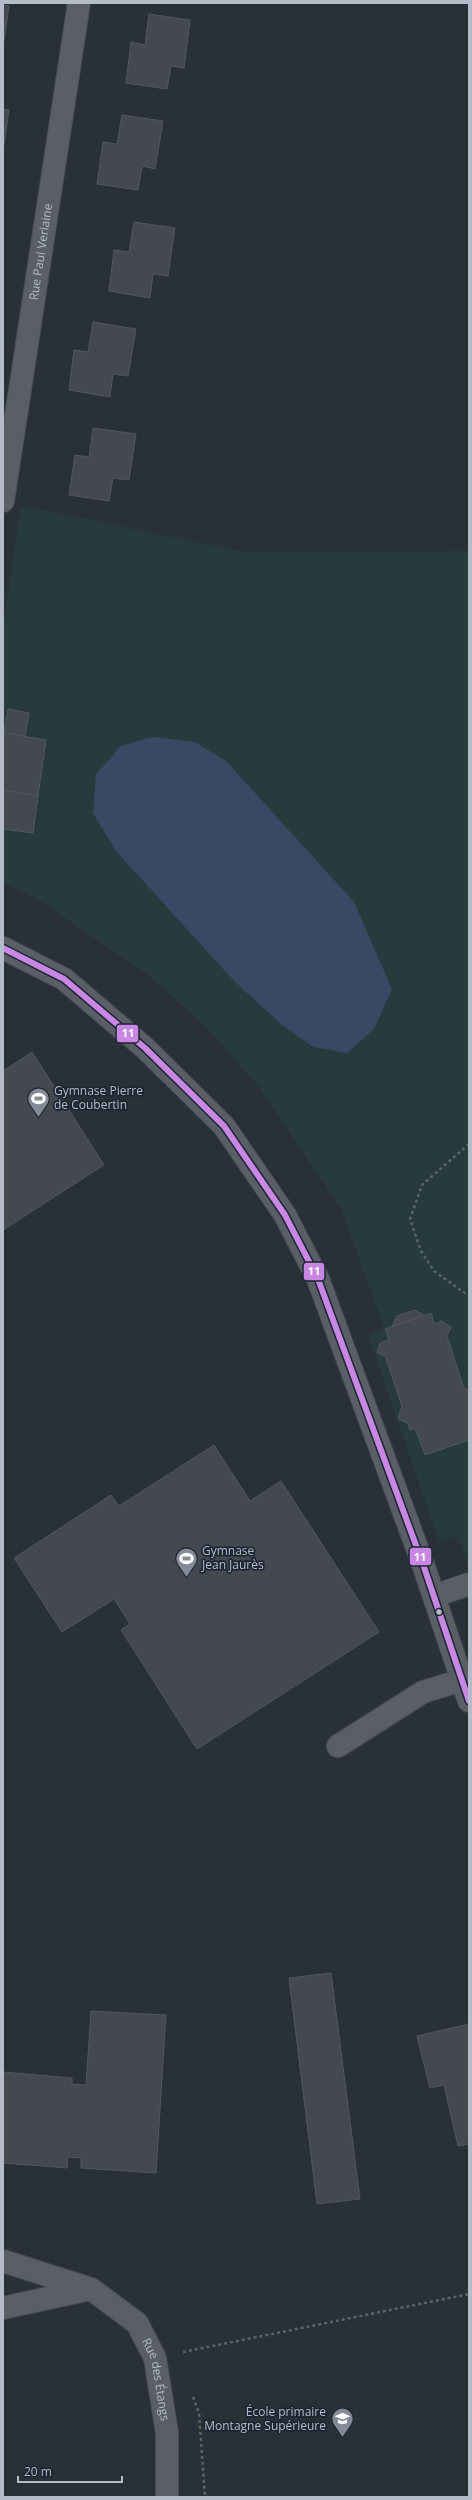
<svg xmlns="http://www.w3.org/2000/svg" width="472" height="2500" viewBox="0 0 472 2500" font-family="'Open Sans',sans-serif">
<rect width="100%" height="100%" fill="#2a3038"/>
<!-- green -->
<polygon fill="#273a3e" points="21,506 247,552 469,551 469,1569 457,1536 439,1542 368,1335 384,1328 341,1208 258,1086 208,1029 150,976 34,897 3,883 3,629"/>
<!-- water -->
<polygon fill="#384963" points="153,737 195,742 226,761 354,902 392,989 374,1029 347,1053 313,1047 282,1025 234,981 116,851 93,813 96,774 121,746"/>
<!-- building -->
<g fill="#444950" stroke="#52575f">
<polygon points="3,5 9,6 3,47"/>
<polygon points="149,14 190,20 184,68 171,66 167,89 126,83 131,42 145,45"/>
<polygon points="3,109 9,110 3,151"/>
<polygon points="122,115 163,121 155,169 142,166 138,190 97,184 103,142 117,144"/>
<polygon points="134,222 175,228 168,276 153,274 150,298 109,291 114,250 129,252"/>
<polygon points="93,322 136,329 128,376 113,374 110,397 69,390 74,350 88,352"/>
<polygon points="93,428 136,434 129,480 113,478 109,501 69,495 75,455 89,457"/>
<polygon points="8,709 29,713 25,736 4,733"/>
<polygon points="3,733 46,740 38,796 3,790"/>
<polygon points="3,790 38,796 33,833 3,829"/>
<polygon points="32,1052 104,1165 3,1230 3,1071"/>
<polygon points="415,1310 424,1315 392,1326 397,1316"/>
<polygon points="431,1313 434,1324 442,1321 451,1327 447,1336 464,1388 469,1390 469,1440 425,1455 415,1428 410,1430 408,1423 398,1419 402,1406 385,1356 377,1353 380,1343 389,1340 385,1329"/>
<polygon points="214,1445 250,1501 281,1481 379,1632 197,1749 121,1630 130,1624 114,1599 62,1632 14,1558 111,1495 119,1506"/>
<polygon points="331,1973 360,2199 317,2204 289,1978"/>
<polygon points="91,2011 166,2015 156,2173 81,2168 81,2158 68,2157 67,2168 3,2163 3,2072 72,2078 72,2084 86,2085"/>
<polygon points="469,2024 469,2144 458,2146 444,2085 430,2088 417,2036"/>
</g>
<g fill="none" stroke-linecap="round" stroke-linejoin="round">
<defs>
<g id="minor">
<path id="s1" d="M 3,501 L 79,3"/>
<polyline points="3,948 64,979 145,1048 224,1126 285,1215 318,1279 424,1567 469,1701"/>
<polyline points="434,1596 469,1584"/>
<polyline points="338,1746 423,1692 462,1680"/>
<path id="s2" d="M 3,2261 L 91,2289 L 137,2323 L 155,2358 L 167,2433 L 167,2497"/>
<polyline points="3,2308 90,2289"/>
</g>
</defs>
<!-- minor casing -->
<use href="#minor" stroke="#484c53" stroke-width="24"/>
<!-- path -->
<g stroke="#5d636a" stroke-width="2.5" stroke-dasharray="3 3" stroke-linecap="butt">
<polyline points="469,1144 422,1185 410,1219 421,1251 434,1271 469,1296"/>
<polyline points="183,2352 469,2294"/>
<polyline points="193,2397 199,2413 205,2497"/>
</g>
<!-- minor -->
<use href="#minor" stroke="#5a5e66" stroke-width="22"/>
<defs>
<polyline id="bus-1" points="3,948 64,979 145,1048 224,1126 285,1215 318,1279 424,1567 469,1701"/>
</defs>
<!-- bus-1 casing -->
<use href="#bus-1" stroke="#1d2633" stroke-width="9"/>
<!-- bus-1 -->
<use href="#bus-1" stroke="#c787e3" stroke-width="6"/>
</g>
<!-- icons -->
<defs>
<symbol id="stadium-pin" viewBox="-11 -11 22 30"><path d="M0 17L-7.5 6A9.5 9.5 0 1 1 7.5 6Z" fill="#848b96" stroke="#1d2633"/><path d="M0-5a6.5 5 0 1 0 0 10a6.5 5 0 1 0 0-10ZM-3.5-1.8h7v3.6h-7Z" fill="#fff"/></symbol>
<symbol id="school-pin" viewBox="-11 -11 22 30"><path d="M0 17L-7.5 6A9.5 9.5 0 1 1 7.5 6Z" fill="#848b96" stroke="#1d2633"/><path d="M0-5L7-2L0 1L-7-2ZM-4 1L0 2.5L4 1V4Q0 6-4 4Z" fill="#fff"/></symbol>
</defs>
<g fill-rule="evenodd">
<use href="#stadium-pin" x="26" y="1086" width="25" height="34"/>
<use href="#stadium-pin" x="174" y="1546" width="25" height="34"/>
<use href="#school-pin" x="330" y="2406" width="25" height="34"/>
</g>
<!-- markers -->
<circle fill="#b4bcc9" stroke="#1d2633" stroke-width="1.5" cx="439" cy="1612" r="3.5"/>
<g text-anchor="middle" stroke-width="3.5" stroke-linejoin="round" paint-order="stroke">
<!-- street labels -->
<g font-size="12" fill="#b4bcc9" stroke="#1d2633">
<text dy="4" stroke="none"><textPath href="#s1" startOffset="252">Rue Paul Verlaine</textPath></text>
<text dy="4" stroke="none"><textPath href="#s2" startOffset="210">Rue des Étangs</textPath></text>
</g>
<!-- poi labels -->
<g font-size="12" fill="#b4bcc9" stroke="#1d2633" text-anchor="start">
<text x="54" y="1095">Gymnase Pierre<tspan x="54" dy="14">de Coubertin</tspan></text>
<text x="202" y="1555">Gymnase<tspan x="202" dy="14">Jean Jaurès</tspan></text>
<text x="326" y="2416" text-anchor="end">École primaire<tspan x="326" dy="14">Montagne Supérieure</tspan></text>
</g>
</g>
<g stroke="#1d2633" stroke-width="1.5">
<rect x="116" y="1024" width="23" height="19" rx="4" fill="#c787e3"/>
<rect x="303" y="1262" width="22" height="19" rx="4" fill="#c787e3"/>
<rect x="409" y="1547" width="23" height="19" rx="4" fill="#c787e3"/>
</g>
<g font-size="11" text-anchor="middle" font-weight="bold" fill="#fff">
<text x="128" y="1037">11</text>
<text x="314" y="1275">11</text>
<text x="420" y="1561">11</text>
</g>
<!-- border -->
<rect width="472" height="2500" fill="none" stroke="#b4bcc9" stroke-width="8"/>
<!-- scale -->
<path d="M18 2476v6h104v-6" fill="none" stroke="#b4bcc9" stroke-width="2"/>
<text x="24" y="2476" font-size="12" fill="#b4bcc9" stroke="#1d2633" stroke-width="3" paint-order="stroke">20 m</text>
</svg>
